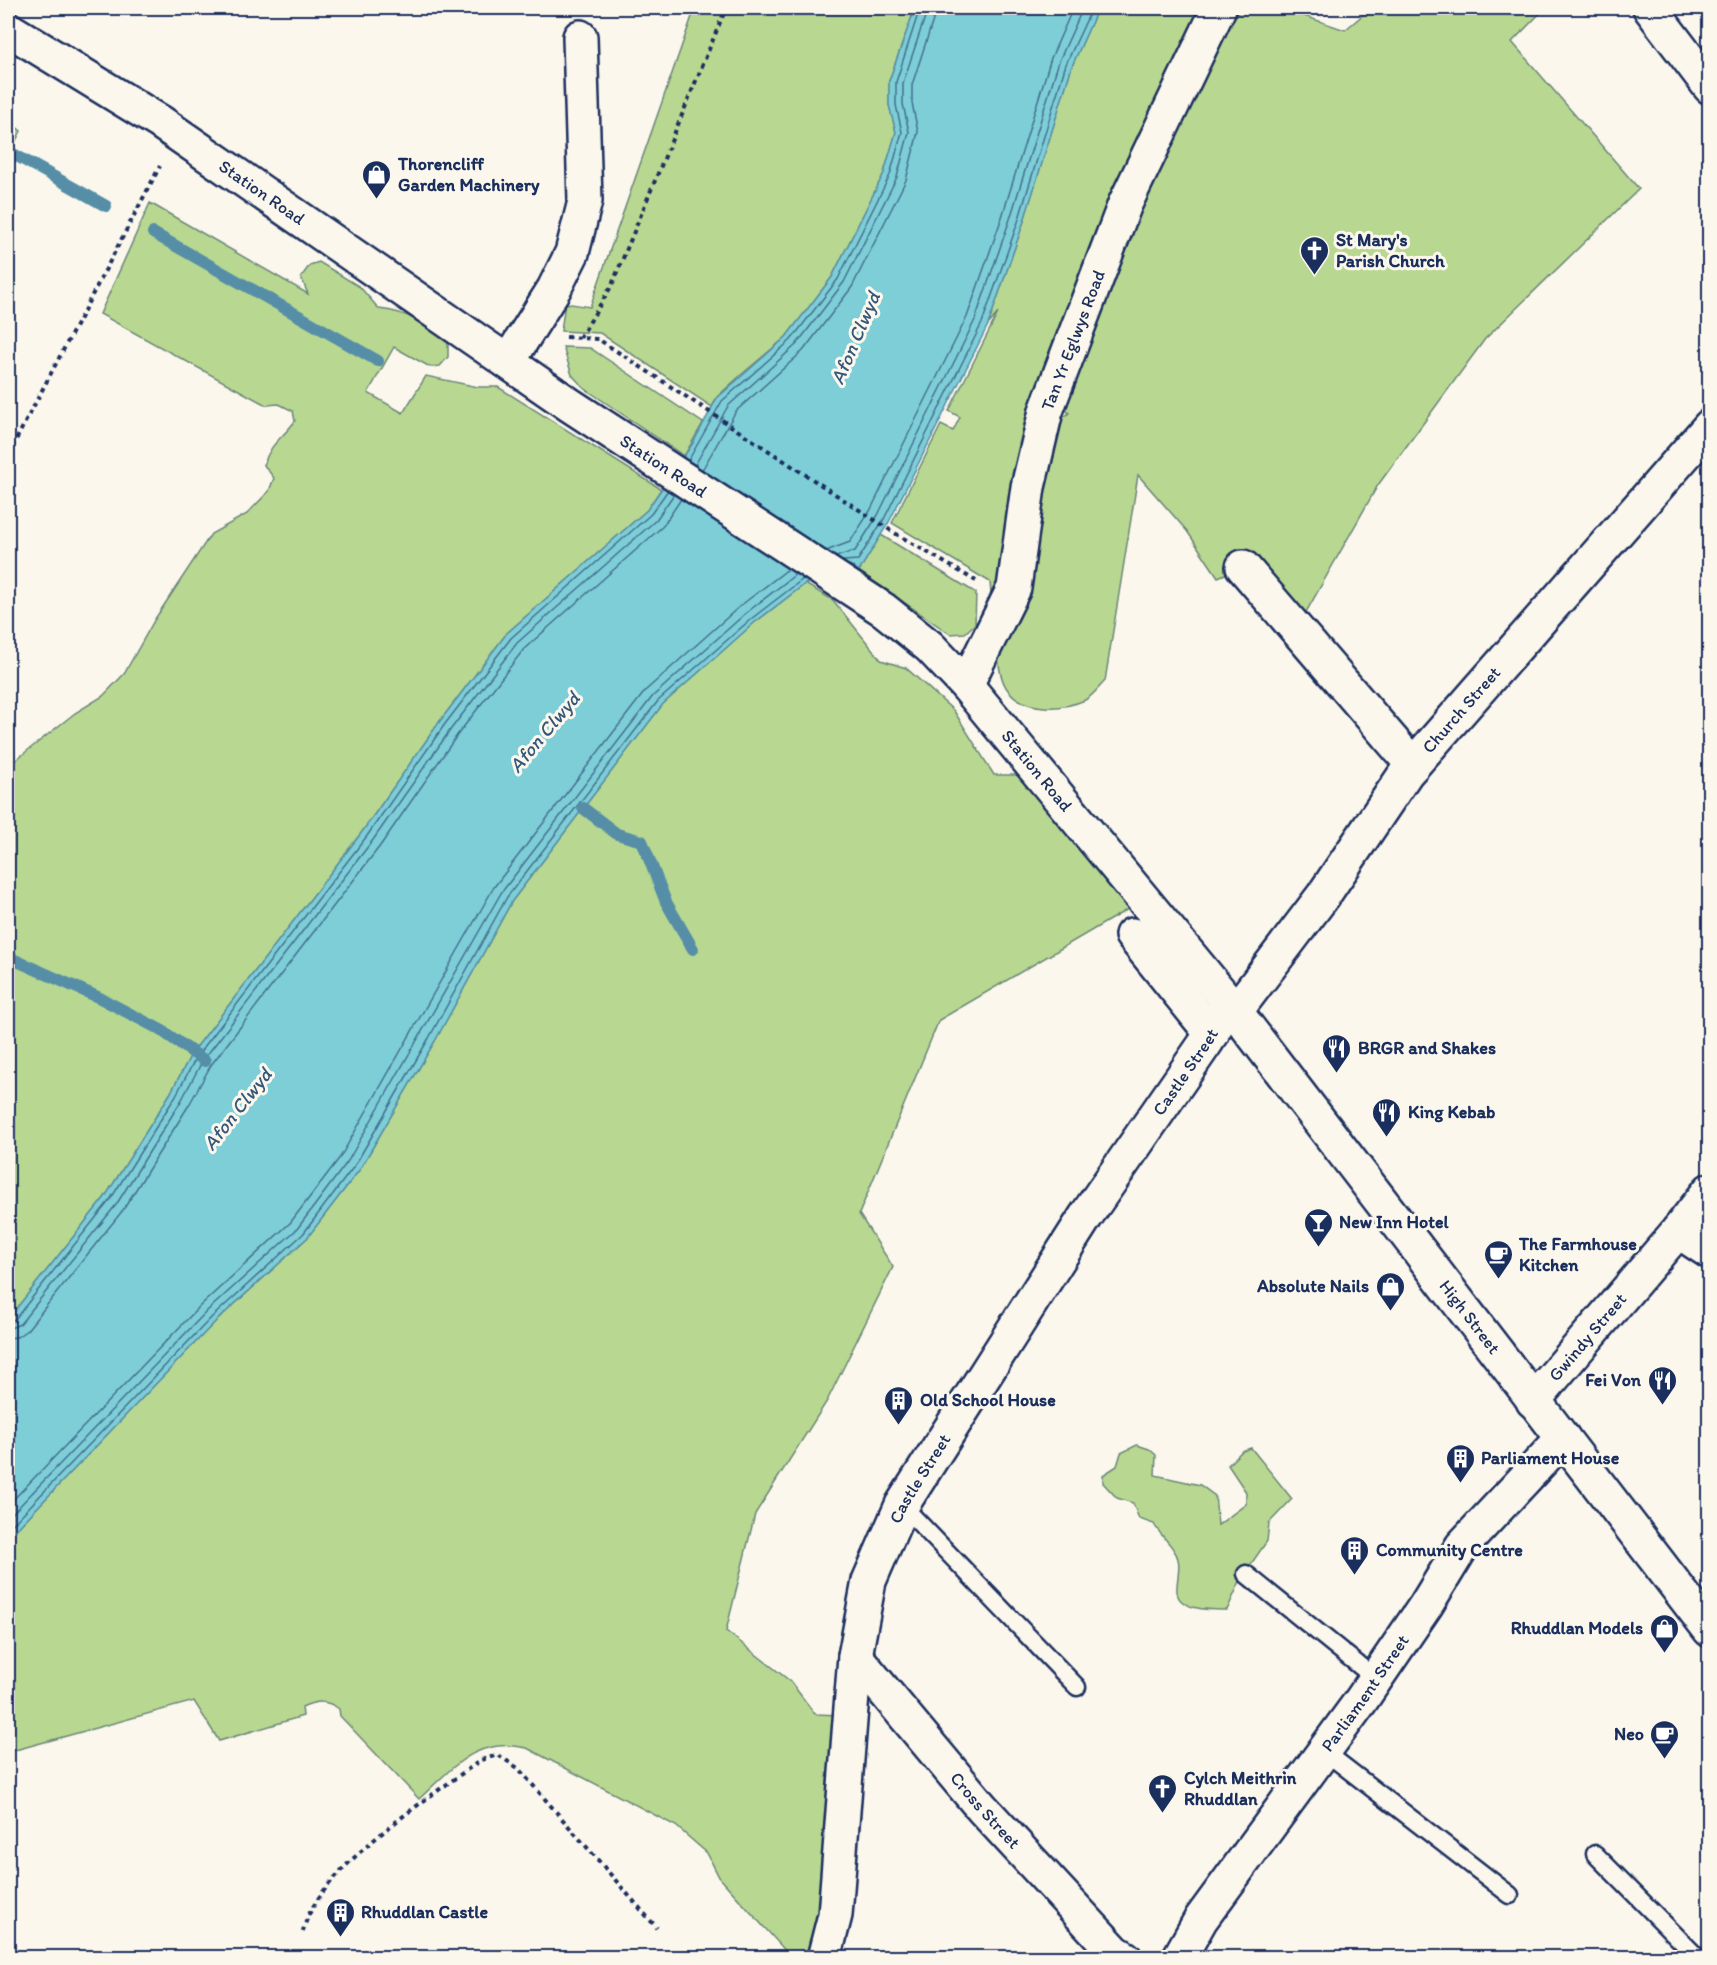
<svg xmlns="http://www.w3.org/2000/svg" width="1717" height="1965" viewBox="0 0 1717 1965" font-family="Itim,sans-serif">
<rect width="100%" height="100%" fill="#fbf7ec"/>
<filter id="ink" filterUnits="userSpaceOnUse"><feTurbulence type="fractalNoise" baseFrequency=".0167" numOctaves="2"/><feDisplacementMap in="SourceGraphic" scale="12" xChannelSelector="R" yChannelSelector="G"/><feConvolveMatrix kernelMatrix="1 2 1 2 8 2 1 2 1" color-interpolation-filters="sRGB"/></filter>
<g filter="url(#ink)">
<!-- green -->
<g fill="#b8d891" stroke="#6a8478" stroke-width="1.5">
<polygon points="695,8 915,8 889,81 889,105 896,132 884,173 832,277 786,337 741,375 717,397 712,407 600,333 561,331 565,303 590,307"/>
<path d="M 1098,8 L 1211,8 C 1153,110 1104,217 1063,328 C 1050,364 1033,403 1025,441 L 1051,427 L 1069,413 L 1057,401 L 1097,309 L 1122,241 L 1193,90 L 1231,18 L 1239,8 L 1281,8 L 1345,30 L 1371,8 L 1545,8 L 1512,42 L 1639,189 L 1485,339 L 1378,485 L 1301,621 L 1259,560 L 1218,577 L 1187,531 L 1138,475 L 1105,681 C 1099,687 1093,696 1085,700 C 1062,710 1025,712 1008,690 C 993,671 998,622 998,599 L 992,606 L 990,582 L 892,523 L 941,425 L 953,431 L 960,417 L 949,411 L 998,313 L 988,325 L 1023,224 L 1072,66 Z"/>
<polygon points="8,100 14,125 21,131 8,156"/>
<path d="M 150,203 L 308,294 L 301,277 L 310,265 L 319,262 L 360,287 L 379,309 C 408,312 427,324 448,343 L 448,357 L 440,366 L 430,367 L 394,347 L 368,393 L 403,413 L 426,376 L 478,387 L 498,387 L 661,489 L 647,510 L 507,633 L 440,721 L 362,832 L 192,1053 L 170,1094 L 105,1197 L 8,1319 L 8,766 L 75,713 L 103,696 L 124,674 L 155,619 L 211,534 L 247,514 L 269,491 L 274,478 L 264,465 C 270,443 282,439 295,421 L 293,411 L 279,404 L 266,405 L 100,314 Z"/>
<polygon points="563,347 590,348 703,423 684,456 584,388 572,375"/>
<polygon points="881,535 976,593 975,624 965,633 950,634 859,571"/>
<path d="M 805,584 L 833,600 L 881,660 L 906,668 L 954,711 L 994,775 L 1019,775 C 1059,818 1091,866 1130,908 L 939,1020 L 859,1214 L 893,1267 L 827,1401 L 755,1514 L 726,1631 L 790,1681 L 815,1714 L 840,1715 L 814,1957 L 791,1957 L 719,1877 L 707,1853 L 676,1826 L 527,1748 C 476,1736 454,1767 419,1799 L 340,1716 L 339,1709 C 326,1699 315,1701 302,1707 L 303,1716 L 219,1741 L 194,1701 L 8,1752 L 8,1538 L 216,1321 L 307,1238 L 360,1169 L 435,1041 L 512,901 L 663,704 L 754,623 Z"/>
<path d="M 1137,1445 L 1149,1449 L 1156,1455 L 1155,1475 L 1200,1485 L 1215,1496 L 1218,1525 L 1246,1504 L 1246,1492 L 1228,1465 L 1242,1451 L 1251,1448 L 1292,1499 L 1269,1523 L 1267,1541 L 1242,1577 L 1227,1610 C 1213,1610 1179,1611 1177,1592 C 1176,1581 1181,1569 1178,1559 C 1175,1546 1160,1536 1154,1524 L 1139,1519 L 1133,1503 L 1117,1498 L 1103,1483 L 1103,1475 L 1117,1466 L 1121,1453 Z"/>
</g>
<!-- water -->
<polygon fill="#7eced8" stroke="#568ea7" stroke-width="1.5" points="915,8 1098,8 1072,66 1023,224 988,325 889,522 859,571 850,565 805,584 754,623 663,704 512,901 435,1041 360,1169 307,1238 216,1321 8,1538 8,1319 105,1197 170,1094 192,1053 362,832 440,721 507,633 647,510 693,443 717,398 786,337 832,277 884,173 896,132 889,105 889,81"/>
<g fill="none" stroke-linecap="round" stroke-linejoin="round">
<!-- shore -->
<g stroke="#436f8f" stroke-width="1.5">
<polyline points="688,461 722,401 791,340 838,279 890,175 902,132 896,105 896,82 920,8"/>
<polyline points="695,465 728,406 796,345 844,282 897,177 909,132 903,104 903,83 928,8"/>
<polyline points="702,470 736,411 803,351 852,287 906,180 918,132 912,103 912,85 937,8"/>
<polyline points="826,551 850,542 870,511 967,317 1002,217 1051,58 1073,8"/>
<polyline points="835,557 855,551 878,515 975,320 1010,219 1059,61 1083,8"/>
<polyline points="843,561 858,560 884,519 982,323 1018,222 1066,64 1092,8"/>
<polyline points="8,1322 15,1319 110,1200 175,1097 197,1056 367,836 445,724 511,638 651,514 668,490"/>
<polyline points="8,1329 20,1324 116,1205 181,1101 203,1060 373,840 451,729 517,643 656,520 674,494"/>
<polyline points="8,1338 17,1337 27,1330 123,1210 189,1105 211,1065 380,846 458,734 524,649 663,526 681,499"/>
<polyline points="8,1505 201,1305 290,1223 341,1156 494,887 646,690 740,606 788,569"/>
<polyline points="8,1518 207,1311 297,1229 348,1161 501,893 653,696 746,613 796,574"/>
<polyline points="8,1529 212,1317 303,1234 355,1165 429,1038 507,897 658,701 751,619 803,579"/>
</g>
<!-- stream -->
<g stroke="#568ea7" stroke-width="12">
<polyline points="8,151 106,206"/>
<polyline points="153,233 378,361"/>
<polyline points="583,808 617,834 642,841 666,902 693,949"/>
<polyline points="8,957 100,998 161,1030 205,1061"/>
</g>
<defs>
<g id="lane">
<polyline points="902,1505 1077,1687"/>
<polyline points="1246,1574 1376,1679"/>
<polyline points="1324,1751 1510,1895"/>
<polyline points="1595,1854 1698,1958"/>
</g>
<g id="street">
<polyline points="1650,8 1710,87"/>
<polyline points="508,362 554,289 572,253 585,201 580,37"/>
<polyline points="1243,567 1413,765"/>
<path id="s1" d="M 966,685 L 1014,588 L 1028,487 L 1046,411 L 1125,204 L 1219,8"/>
<polyline points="1132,935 1212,1034"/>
<path id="s2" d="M 1235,1012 L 1323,896 L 1406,773 L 1710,426"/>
<polyline points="1678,1231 1710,1252"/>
<path id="s3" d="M 1533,1401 L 1678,1231 L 1710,1190"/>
<path id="s4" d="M 855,1656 L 982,1808 L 1115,1952 L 1125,1958"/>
<path id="s5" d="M 824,1958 L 835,1915 L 855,1656 L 869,1581 L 902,1505 L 1086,1216 L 1207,1041 L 1229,1003"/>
<path id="s6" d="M 1179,1958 L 1201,1919 L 1360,1702 L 1426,1605 L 1462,1546 L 1563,1438"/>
</g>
<g id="secondary">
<path id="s7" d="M 8,29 L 160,122 L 570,405 L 884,610 L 930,647 L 966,685 L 1229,1003 L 1710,1630"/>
</g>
</defs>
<!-- lane casing -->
<use href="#lane" stroke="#1b2f5e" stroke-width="21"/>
<!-- street casing -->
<use href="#street" stroke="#1b2f5e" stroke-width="38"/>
<!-- secondary casing -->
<use href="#secondary" stroke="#1b2f5e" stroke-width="38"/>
<!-- path -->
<g stroke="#1b2f5e" stroke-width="4" stroke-dasharray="4.5 4.5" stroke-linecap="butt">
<polyline points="566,337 598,339 893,532 976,581"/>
<polyline points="580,338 612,285 726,8"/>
<polyline points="8,455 160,166"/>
<path d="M 303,1932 C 315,1871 431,1796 481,1760 L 498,1755 L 518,1768 L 657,1928"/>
</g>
<!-- lane -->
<use href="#lane" stroke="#fbf7ec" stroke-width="16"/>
<!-- street -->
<use href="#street" stroke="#fbf7ec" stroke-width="33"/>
<!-- secondary -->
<use href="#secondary" stroke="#fbf7ec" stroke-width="33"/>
</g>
</g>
<!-- icons -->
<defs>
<symbol id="shop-pin" viewBox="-11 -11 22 30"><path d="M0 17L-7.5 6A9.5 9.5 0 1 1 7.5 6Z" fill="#1b2f5e" stroke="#fbf7ec"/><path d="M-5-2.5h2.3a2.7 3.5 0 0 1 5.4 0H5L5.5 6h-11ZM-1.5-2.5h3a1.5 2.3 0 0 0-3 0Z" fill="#fff"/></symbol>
<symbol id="church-pin" viewBox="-11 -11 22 30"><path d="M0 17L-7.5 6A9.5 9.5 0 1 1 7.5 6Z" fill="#1b2f5e" stroke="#fbf7ec"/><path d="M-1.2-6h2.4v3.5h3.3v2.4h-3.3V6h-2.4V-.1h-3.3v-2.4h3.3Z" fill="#fff"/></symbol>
<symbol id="restaurant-pin" viewBox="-11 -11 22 30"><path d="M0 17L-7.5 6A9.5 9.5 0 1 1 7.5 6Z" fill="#1b2f5e" stroke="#fbf7ec"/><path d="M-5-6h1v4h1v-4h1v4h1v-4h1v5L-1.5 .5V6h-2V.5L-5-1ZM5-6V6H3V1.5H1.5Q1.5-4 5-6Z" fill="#fff"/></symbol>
<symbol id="bar-pin" viewBox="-11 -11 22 30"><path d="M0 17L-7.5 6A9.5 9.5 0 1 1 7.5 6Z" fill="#1b2f5e" stroke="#fbf7ec"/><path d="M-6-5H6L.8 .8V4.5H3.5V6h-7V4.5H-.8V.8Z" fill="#fff"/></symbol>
<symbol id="cafe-pin" viewBox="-11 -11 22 30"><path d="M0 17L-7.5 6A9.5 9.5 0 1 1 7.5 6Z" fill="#1b2f5e" stroke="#fbf7ec"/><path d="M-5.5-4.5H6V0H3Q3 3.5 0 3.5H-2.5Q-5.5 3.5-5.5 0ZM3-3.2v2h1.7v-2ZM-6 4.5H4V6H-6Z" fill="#fff"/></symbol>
<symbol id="building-pin" viewBox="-11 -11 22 30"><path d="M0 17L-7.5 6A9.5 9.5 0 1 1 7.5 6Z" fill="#1b2f5e" stroke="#fbf7ec"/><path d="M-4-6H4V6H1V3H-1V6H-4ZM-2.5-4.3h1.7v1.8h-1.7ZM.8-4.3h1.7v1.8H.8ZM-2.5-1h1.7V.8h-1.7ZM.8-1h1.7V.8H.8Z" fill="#fff"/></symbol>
</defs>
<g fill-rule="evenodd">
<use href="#shop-pin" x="360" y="158" width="33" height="45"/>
<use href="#church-pin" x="1298" y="234" width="33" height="45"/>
<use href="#restaurant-pin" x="1320" y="1032" width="33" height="45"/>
<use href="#restaurant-pin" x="1370" y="1096" width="33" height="45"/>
<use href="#bar-pin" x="1302" y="1206" width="33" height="45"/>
<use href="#cafe-pin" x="1482" y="1238" width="33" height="45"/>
<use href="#shop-pin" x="1374" y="1270" width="33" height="45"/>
<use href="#restaurant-pin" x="1646" y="1364" width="33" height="45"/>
<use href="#building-pin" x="882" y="1384" width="33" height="45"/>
<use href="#building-pin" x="1444" y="1442" width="33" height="45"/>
<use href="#building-pin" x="1338" y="1534" width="33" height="45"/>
<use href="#shop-pin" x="1648" y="1612" width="33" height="45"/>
<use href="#cafe-pin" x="1648" y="1718" width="33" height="45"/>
<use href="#church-pin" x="1146" y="1772" width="33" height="45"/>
<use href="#building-pin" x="324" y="1896" width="33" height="45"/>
</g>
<g text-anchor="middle" stroke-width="6" stroke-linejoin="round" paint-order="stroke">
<!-- poi labels -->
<g font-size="18" font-weight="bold" fill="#1b2f5e" stroke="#fbf7ec" text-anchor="start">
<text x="398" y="170">Thorencliff<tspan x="398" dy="21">Garden Machinery</tspan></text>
<text x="1336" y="246">St Mary's<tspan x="1336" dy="21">Parish Church</tspan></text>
<text x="1358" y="1054">BRGR and Shakes</text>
<text x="1408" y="1118">King Kebab</text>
<text x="1339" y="1228">New Inn Hotel</text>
<text x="1519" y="1250">The Farmhouse<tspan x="1519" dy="21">Kitchen</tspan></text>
<text x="1369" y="1292" text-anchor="end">Absolute Nails</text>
<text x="1641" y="1386" text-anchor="end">Fei Von</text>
<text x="920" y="1406">Old School House</text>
<text x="1481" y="1464">Parliament House</text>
<text x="1376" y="1556">Community Centre</text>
<text x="1643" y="1634" text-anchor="end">Rhuddlan Models</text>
<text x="1644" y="1740" text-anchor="end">Neo</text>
<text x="1184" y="1784">Cylch Meithrin<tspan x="1184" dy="21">Rhuddlan</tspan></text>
<text x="361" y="1918">Rhuddlan Castle</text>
</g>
<!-- street labels -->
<g font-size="18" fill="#1b2f5e" stroke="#fbf7ec">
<text dy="6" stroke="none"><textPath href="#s7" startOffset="302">Station Road</textPath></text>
<text dy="6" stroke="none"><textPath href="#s1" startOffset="364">Tan Yr Eglwys Road</textPath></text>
<text dy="6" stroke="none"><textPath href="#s7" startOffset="788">Station Road</textPath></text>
<text dy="6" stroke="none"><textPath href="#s2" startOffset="378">Church Street</textPath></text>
<text dy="6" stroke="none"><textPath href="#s7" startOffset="1274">Station Road</textPath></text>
<text dy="6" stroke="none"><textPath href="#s5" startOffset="981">Castle Street</textPath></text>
<text dy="6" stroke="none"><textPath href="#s7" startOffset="1971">High Street</textPath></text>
<text dy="6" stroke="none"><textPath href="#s3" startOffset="84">Gwindy Street</textPath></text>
<text dy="6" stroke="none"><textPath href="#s5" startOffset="495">Castle Street</textPath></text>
<text dy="6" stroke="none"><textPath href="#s6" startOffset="324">Parliament Street</textPath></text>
<text dy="6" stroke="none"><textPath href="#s4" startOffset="202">Cross Street</textPath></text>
</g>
<!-- water labels -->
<g font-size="20" font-style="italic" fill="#34577c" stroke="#fbf7ec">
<text transform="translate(855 338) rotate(-67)" y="7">Afon Clwyd</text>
<text transform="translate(544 732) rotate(-50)" y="7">Afon Clwyd</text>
<text transform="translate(237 1109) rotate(-52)" y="7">Afon Clwyd</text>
</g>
</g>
<!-- margin -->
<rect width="1717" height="1965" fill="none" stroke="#fbf7ec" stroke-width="30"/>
<rect x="15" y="15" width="1687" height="1935" fill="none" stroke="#1b2f5e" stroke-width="2" filter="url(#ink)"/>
</svg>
